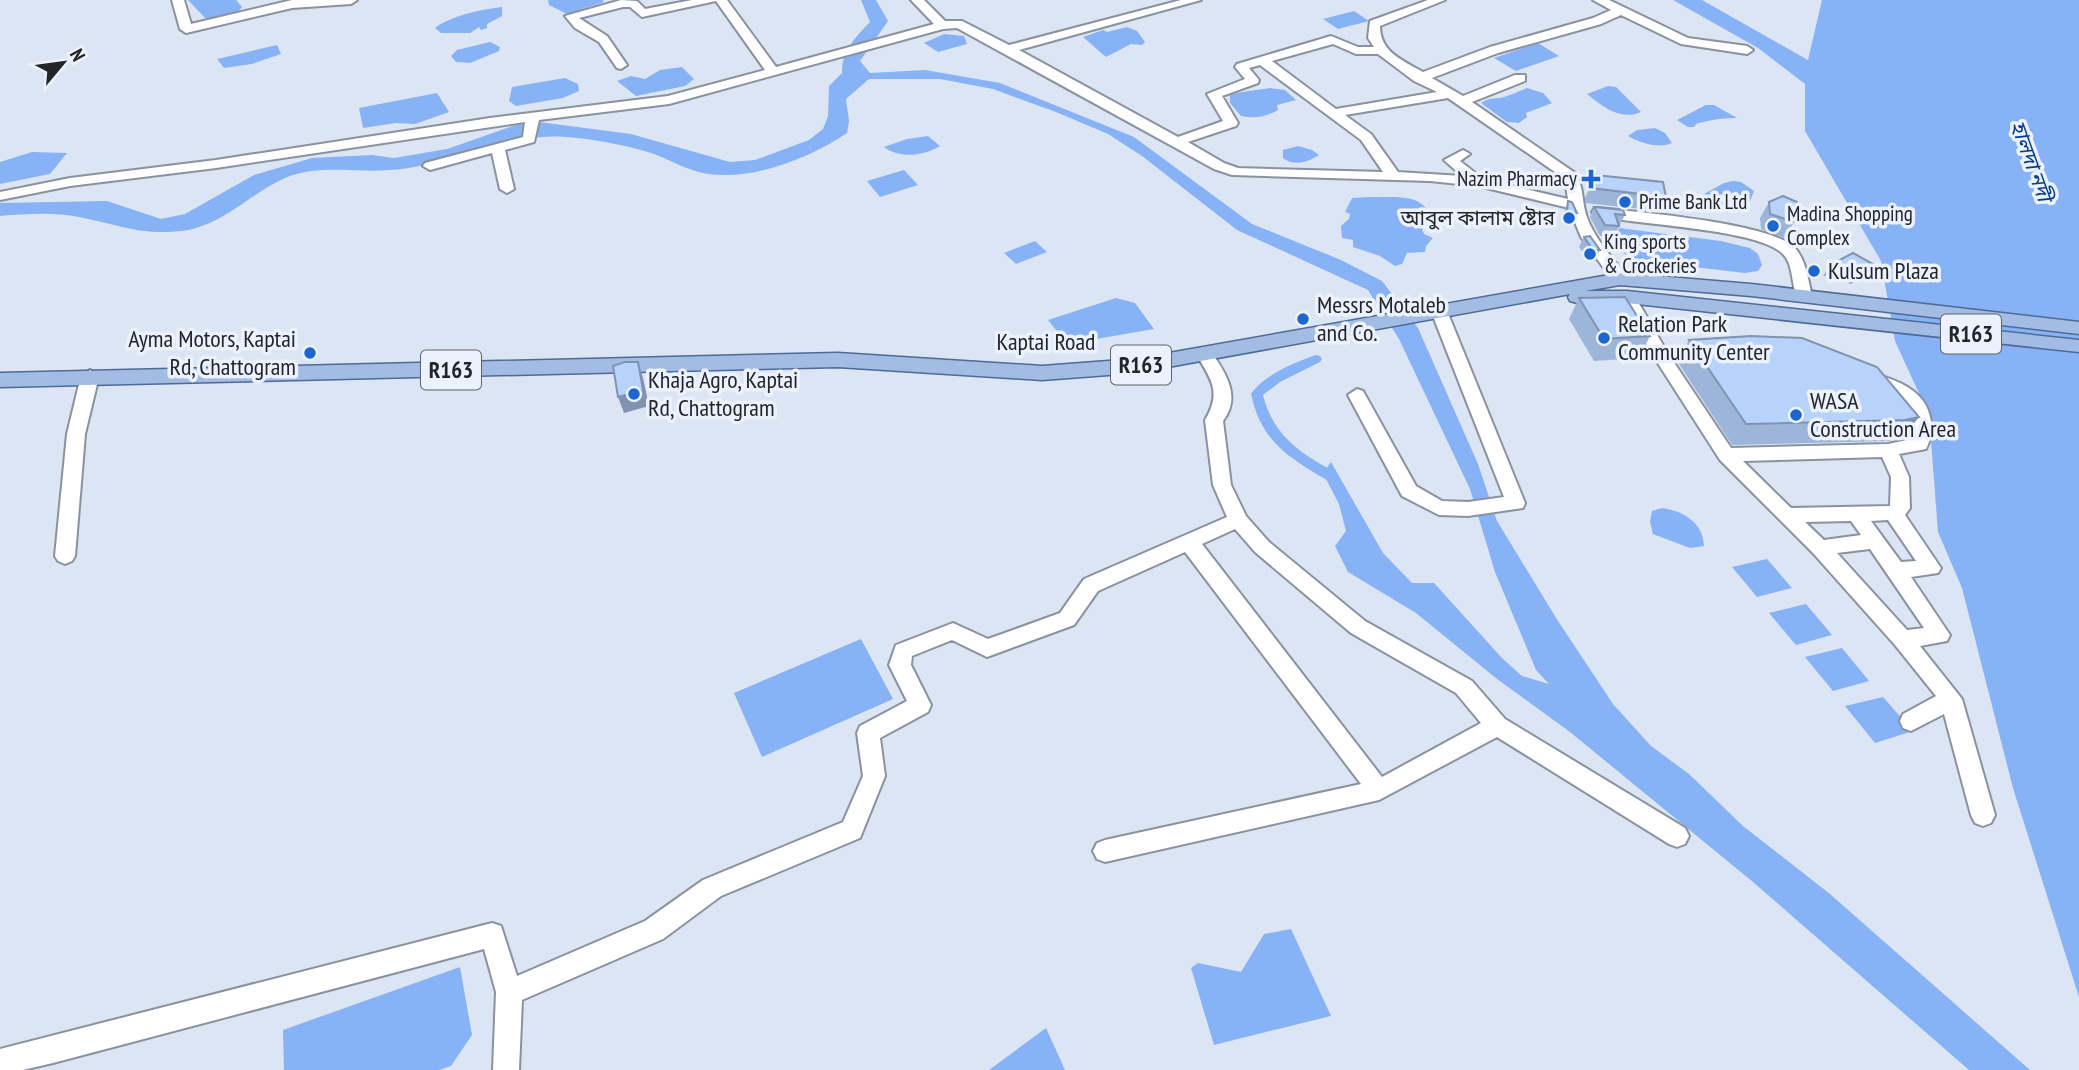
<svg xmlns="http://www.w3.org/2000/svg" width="2079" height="1070" font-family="'PT Sans Narrow','Noto Sans Bengali',sans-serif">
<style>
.water{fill:#87b2f5}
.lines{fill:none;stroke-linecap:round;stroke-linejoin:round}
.canal{fill:#87b2f5;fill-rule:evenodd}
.minor-casing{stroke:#89929e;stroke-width:4}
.major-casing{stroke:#4e6a97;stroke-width:3}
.minor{fill:#fff;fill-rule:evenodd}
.major{fill:#a3bce3;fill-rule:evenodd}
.wall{fill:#9db5d8}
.shaded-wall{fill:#8093b0}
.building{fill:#b7d2fb;stroke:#8093b0;stroke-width:2}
.poi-dot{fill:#1d65d0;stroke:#ebf2fd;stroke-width:2.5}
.labels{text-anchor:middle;stroke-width:7;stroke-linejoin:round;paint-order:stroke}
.far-water-label{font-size:21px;font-style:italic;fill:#063c88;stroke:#ebf2fd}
.far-poi-label{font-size:21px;fill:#22252a;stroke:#ebf2fd;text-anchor:start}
.shield{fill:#ebf2fd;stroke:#5e6269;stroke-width:2}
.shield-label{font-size:23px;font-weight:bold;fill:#22252a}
.poi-label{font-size:24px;fill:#22252a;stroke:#ebf2fd;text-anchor:start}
.street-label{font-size:24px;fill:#22252a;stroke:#ebf2fd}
</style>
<rect width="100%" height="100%" fill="#dce5f3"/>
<!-- water -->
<path class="water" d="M 188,0 L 236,0 L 242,7 C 235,18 218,18 206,19 Z
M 548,0 L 603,0 L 604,2 L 567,14 L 549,5 Z
M 861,0 L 876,0 L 888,21 L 860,61 L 870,73 L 925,70 L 1000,83 L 1134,137 L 1252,224 L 1341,260 L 1382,281 L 1418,328 L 1478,464 L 1497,521 L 1558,621 L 1613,704 L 1651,746 L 1689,774 L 1743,826 L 1830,894 L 2030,1070 L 1969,1070 L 1753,882 L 1570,732 L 1497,679 L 1416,613 L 1348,572 L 1335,546 L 1346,531 L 1339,504 L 1323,473 L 1331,462 L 1383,553 L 1412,583 L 1434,583 L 1502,658 L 1522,676 L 1549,684 L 1536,670 L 1495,572 L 1470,489 L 1399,339 L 1368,290 L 1237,230 L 1142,156 L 1108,134 L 1056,112 L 993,89 L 940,79 L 869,79 L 846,99 L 849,121 L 847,133 C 809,159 749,182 703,173 C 687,170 670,160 654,154 C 626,145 595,139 566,137 C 505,132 450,166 390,170 C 354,173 320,164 285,178 C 251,193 225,223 188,230 C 145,237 120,225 79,217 C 54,212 26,214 0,216 L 0,203 L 107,201 L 161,219 L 185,214 L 254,175 L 312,158 L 372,155 L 394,158 L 447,149 L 516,125 L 539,122 L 631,134 L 730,162 L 755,160 L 809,140 L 823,129 L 828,116 L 829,86 L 842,73 C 842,50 855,38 870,22 Z
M 1673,0 L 1702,0 L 1808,60 L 1822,0 L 2079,0 L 2079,997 L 2013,788 L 1962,588 L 1938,532 L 1929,415 L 1895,341 L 1881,261 L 1805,131 L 1805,84 L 1758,48 Z
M 502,7 L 502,16 L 487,24 L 487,28 L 481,30 L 479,27 L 470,33 L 441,33 L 435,28 C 450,16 483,9 502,7 Z
M 1354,11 L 1369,21 L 1338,29 L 1323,19 Z
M 1127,27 L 1137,31 L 1145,42 L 1142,45 L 1131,44 L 1106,57 L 1083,37 L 1103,30 L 1107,32 Z
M 944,34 L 964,36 L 967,44 L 938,52 L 924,43 Z
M 490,42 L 500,47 L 499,51 L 470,63 L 456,62 L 451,56 L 457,50 Z
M 1538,43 L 1559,56 L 1516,71 L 1494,58 Z
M 277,45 L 281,54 L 252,64 L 224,68 L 217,59 Z
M 682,67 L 694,79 L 685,86 L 636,96 L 617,81 L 631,76 L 645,79 L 660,70 Z
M 565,78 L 578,84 L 579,91 L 563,98 L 516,106 L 509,101 L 512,87 Z
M 1608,86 L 1616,87 L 1641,112 C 1621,121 1603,107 1587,94 Z
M 1270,88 L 1285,90 L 1296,100 L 1277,105 L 1278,110 C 1266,117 1255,119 1241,116 L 1230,103 L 1230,94 Z
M 1527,88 L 1543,93 L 1552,103 L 1526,113 L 1527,117 L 1519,123 L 1507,122 L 1481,103 C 1488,98 1491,99 1499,98 C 1504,98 1522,90 1527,88 Z
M 437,93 L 449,112 L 415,124 L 396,123 L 363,128 L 359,108 Z
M 1706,105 L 1714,105 L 1737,118 C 1722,118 1709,120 1696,124 L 1694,127 L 1688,127 L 1677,120 Z
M 1655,128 L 1665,133 L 1672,143 C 1659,149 1640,143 1628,136 L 1637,130 Z
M 928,136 L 940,146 C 923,156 900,159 884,147 L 907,139 Z
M 1298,146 L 1312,150 L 1319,155 C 1308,162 1294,167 1283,158 L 1283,150 Z
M 32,152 L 67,153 L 50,174 L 0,184 L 0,162 Z
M 904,170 L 918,185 L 880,197 L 867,181 Z
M 1733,181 L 1741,182 L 1754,191 L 1750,201 L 1727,213 L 1703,202 L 1704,194 L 1724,183 Z
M 1370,197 C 1388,198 1417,193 1427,210 C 1429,213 1430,216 1432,219 L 1422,230 L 1424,234 L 1433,238 L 1426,246 L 1425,252 L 1407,253 L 1402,264 L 1395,266 L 1380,256 L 1353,247 L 1353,240 L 1342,238 L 1341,226 L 1349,219 L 1350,214 L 1345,212 L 1352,198 Z
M 1619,228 L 1721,241 L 1750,248 L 1758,254 L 1762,265 L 1758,271 L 1745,273 L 1634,260 C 1620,252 1614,245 1619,228 Z
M 1035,241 L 1047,252 L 1016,264 L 1004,253 Z
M 1116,298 L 1135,303 L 1154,329 L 1073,343 L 1063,339 L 1048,320 Z
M 1662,508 C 1683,511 1703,522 1704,546 L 1690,548 L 1653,534 L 1650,522 L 1652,511 Z
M 1767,559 L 1792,588 L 1757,597 L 1732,567 Z
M 1806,604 L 1832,635 L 1796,645 L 1769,613 Z
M 861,639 L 893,699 L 762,757 L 734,693 Z
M 1842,648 L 1869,681 L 1833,691 L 1805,657 Z
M 1883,697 L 1913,731 L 1875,743 L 1845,706 Z
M 1291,929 L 1331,1016 L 1214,1045 L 1191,968 L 1198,963 L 1241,972 L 1264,934 Z
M 460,967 L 472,1035 L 451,1066 L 439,1070 L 284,1070 L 283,1030 Z
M 1046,1028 L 1065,1070 L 989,1070 Z"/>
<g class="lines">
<!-- canal -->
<path class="canal" d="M 1316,355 L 1320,356 L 1322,359 L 1320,362 L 1280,382 L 1263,395 C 1271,427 1289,445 1317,462 C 1328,468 1336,472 1342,483 L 1335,488 L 1330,487 L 1327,480 C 1288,457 1261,441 1251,394 C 1264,375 1295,362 1316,355 Z"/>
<!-- minor casing -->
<g class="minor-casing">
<path id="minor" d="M 172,0 L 184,0 L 191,24 L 292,0 L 357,0 L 351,4 L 292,8 L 186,33 L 180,29 Z
M 621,0 L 637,1 L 645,9 L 692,0 L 727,0 L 776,67 L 934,24 L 911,0 L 924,0 L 945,21 L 962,21 L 1009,45 L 1181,0 L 1201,0 L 1019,50 L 1178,137 L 1223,121 L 1207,94 L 1245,79 L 1235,67 L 1237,64 L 1331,36 L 1358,47 L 1374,47 L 1368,38 L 1370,21 L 1428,0 L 1445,0 L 1380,26 C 1380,52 1402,60 1423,72 L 1490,47 L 1593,18 L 1611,10 L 1593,0 L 1609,0 L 1688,38 L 1747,46 L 1753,50 L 1747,54 L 1681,44 L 1621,15 L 1601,24 L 1498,53 L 1432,78 L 1463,96 L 1515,75 L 1525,75 L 1525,81 L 1472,102 L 1575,173 C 1585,188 1581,204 1588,220 C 1597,242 1614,259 1628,279 L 1620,284 L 1614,282 L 1581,237 L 1569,208 L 1478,186 L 1430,181 L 1232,175 L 1214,169 L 957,28 L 943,29 L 669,104 L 539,120 L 534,142 L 505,150 L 514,189 L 507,193 L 500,189 L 492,153 L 430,170 L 423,166 L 425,163 L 523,137 L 525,122 L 216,168 L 70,186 L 0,200 L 0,192 L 70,178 L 216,160 L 490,118 L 668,96 L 765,70 L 716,1 L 642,17 L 630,7 L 623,7 L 579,18 L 607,36 L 627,65 L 621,69 L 617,68 L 599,42 L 575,28 L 565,16 ZM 1333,44 L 1356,54 L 1378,54 L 1414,81 L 1437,92 L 1336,109 L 1272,61 ZM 1260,65 L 1361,140 L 1383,172 L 1238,168 L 1224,163 L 1188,142 L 1236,126 L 1238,123 L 1222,96 L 1258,83 L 1259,80 L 1249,68 ZM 1448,98 L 1565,179 L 1568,199 L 1483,179 L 1460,161 L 1470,154 L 1463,150 L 1444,160 L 1462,176 L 1398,172 L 1371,134 L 1345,115 Z
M 1599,208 C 1640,212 1765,223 1793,246 C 1806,258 1808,280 1812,296 L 1810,300 L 1798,300 C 1791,286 1794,265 1783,254 C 1758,228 1633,225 1594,215 L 1592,212 L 1594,209 Z
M 1627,292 L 1633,293 L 1667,352 L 1731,448 L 1888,444 L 1912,439 C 1918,398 1892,390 1859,381 L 1856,377 L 1865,371 C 1893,379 1927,388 1931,422 C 1931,431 1931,440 1926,449 L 1899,454 L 1909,477 L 1910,508 L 1905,515 L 1941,568 L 1938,573 L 1911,577 L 1950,635 L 1947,641 L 1920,646 L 1962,699 L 1995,815 L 1991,823 L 1983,826 L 1975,823 L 1971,815 L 1944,714 L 1911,731 L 1903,728 L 1900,721 L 1903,714 L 1936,696 L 1895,645 L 1813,553 L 1720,460 L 1652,354 L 1619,297 ZM 1882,457 L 1891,477 L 1890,506 L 1791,508 L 1743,461 ZM 1888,520 L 1916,561 L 1901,562 L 1871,521 ZM 1851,521 L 1861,535 L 1824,540 L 1805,522 ZM 1870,549 L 1924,628 L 1907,630 L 1837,553 Z
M 1439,306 L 1447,311 L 1525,503 L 1523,508 L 1468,516 L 1439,515 L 1402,496 L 1348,395 L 1357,389 L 1363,391 L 1416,486 L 1442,501 L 1468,502 L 1504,497 L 1431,311 Z
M 1204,348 L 1210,350 C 1225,372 1242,396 1223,421 L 1231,485 L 1246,516 L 1269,542 L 1365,621 L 1472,681 L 1505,719 L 1685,828 L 1689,836 L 1685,844 L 1677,847 L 1669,844 L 1497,737 L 1379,800 L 1105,862 L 1097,859 L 1093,851 L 1097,843 L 1105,840 L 1361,784 L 1185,552 L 1098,591 L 1074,625 L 987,657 L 952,640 L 912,656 L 911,665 L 931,705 L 928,712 L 880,738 L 885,776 L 860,838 L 721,896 L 663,939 L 522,1000 L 519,1070 L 493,1070 L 496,992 L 484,949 L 53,1063 L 23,1070 L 0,1070 L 0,1049 L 492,923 L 501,926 L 517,976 L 645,921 L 703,880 L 843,822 L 863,776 L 857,733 L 860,726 L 907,701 L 889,665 L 896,645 L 953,623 L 988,639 L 1060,613 L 1084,579 L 1227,517 L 1213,485 L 1205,420 C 1222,392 1211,379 1196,354 ZM 1235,529 L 1255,552 L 1351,633 L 1456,693 L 1481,723 L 1382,777 L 1202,544 Z
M 90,370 L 99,376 L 85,434 L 75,556 L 72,561 L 65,564 L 58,561 L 55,556 L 67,434 L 81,376 Z"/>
</g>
<!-- major casing -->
<g class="major-casing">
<path id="major" d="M 1620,273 L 1751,284 L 2079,322 L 2079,334 L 1751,296 L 1620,285 L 1585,291 L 1627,291 L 2079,340 L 2079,352 L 1627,303 L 1577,303 L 1570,301 L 1568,297 L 1570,294 L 1135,373 L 1042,380 L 838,367 L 0,387 L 0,373 L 838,353 L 1042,366 L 1135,359 Z"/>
</g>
<!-- minor -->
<use href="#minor" class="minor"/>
<!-- major -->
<use href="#major" class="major"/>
</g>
<!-- wall -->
<path class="wall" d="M 1595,175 L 1666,197 L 1660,211 L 1585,203 L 1585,198 Z
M 1568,201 L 1577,213 L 1573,223 L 1562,222 L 1564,212 Z
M 1769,202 L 1792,215 L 1794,222 L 1784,238 L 1761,229 L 1760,218 Z
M 1594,207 L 1625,215 L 1614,236 L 1600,236 L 1590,217 Z
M 1584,237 L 1600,250 L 1595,261 L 1589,261 L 1579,247 Z
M 1853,253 L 1866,275 L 1850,284 L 1838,278 L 1823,276 L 1830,265 Z
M 1579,298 L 1650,336 L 1639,358 L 1594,361 L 1569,319 Z
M 1689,340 L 1919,417 L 1902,438 L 1888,441 L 1732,445 L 1677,361 Z"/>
<!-- shaded-wall -->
<path class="shaded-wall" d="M 1873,264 L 1866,275 L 1850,284 L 1857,274 Z
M 638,362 L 643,378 L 649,406 L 624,413 L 618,397 Z
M 1919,417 L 1902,438 L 1888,441 L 1905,420 Z"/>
<!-- building -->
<path class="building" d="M 1595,175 L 1663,182 L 1666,197 L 1591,188 L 1591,183 Z
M 1783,196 L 1797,202 L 1792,215 L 1794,222 L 1770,214 L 1769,202 Z
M 1568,201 L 1572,202 L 1577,213 L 1567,211 Z
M 1594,207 L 1623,210 L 1625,215 L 1615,214 L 1619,226 L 1605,225 Z
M 1590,236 L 1600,250 L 1593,250 L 1584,237 Z
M 1853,253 L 1873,264 L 1857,274 L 1845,267 L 1830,265 Z
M 1625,297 L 1650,336 L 1604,339 L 1579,298 Z
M 1751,336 L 1802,338 L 1877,367 L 1919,417 L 1905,420 L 1746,424 L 1689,340 Z
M 625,362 L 638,362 L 643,390 L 618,397 L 613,366 Z"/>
<!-- markers -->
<g class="poi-dot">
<path d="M1587.5 168.5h7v7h7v7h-7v7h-7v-7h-7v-7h7z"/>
<circle cx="1625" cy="202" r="7"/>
<circle cx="1569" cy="218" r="7"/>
<circle cx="1773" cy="226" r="7"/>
<circle cx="1590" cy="254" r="7"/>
<circle cx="1814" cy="271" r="7"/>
<circle cx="1303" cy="319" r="7"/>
<circle cx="1604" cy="338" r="7"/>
<circle cx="310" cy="353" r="7"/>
<circle cx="634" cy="394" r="7"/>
<circle cx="1796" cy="415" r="7"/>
</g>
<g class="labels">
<!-- far-water labels -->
<g class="far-water-label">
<text transform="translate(2031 161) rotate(70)" y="7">হালদা নদী</text>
</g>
<!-- far-poi labels -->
<g class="far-poi-label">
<text x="1577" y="186" text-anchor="end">Nazim Pharmacy</text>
<text x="1639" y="209">Prime Bank Ltd</text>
<text x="1787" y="221">Madina Shopping<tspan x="1787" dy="24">Complex</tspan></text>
<text x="1555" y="225" text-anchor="end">আবুল কালাম ষ্টোর</text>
<text x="1604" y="249">King sports<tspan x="1604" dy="24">&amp; Crockeries</tspan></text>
</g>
<!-- shield labels -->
<g class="shield">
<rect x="1941" y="314.5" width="60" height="39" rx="5"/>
<rect x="1111" y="345.5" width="60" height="39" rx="5"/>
<rect x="421" y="350.5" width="60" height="39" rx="5"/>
</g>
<g class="shield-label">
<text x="1971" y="342">R163</text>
<text x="1141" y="373">R163</text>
<text x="451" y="378">R163</text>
</g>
<!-- poi labels -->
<g class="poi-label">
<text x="1828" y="279">Kulsum Plaza</text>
<text x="1317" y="313">Messrs Motaleb<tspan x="1317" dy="28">and Co.</tspan></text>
<text x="1618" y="332">Relation Park<tspan x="1618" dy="28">Community Center</tspan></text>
<text x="296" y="347" text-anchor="end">Ayma Motors, Kaptai<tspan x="296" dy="28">Rd, Chattogram</tspan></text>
<text x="648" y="388">Khaja Agro, Kaptai<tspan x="648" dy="28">Rd, Chattogram</tspan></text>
<text x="1810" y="409">WASA<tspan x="1810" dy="28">Construction Area</tspan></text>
</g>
<!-- street labels -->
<g class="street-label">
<text x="1046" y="350">Kaptai Road</text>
</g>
</g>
<!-- north arrow -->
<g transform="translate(63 63) rotate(61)" stroke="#ebf2fd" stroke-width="5" paint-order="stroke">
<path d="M0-5L12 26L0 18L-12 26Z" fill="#22252a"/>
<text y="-10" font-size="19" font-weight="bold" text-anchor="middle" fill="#22252a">N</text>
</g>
</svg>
